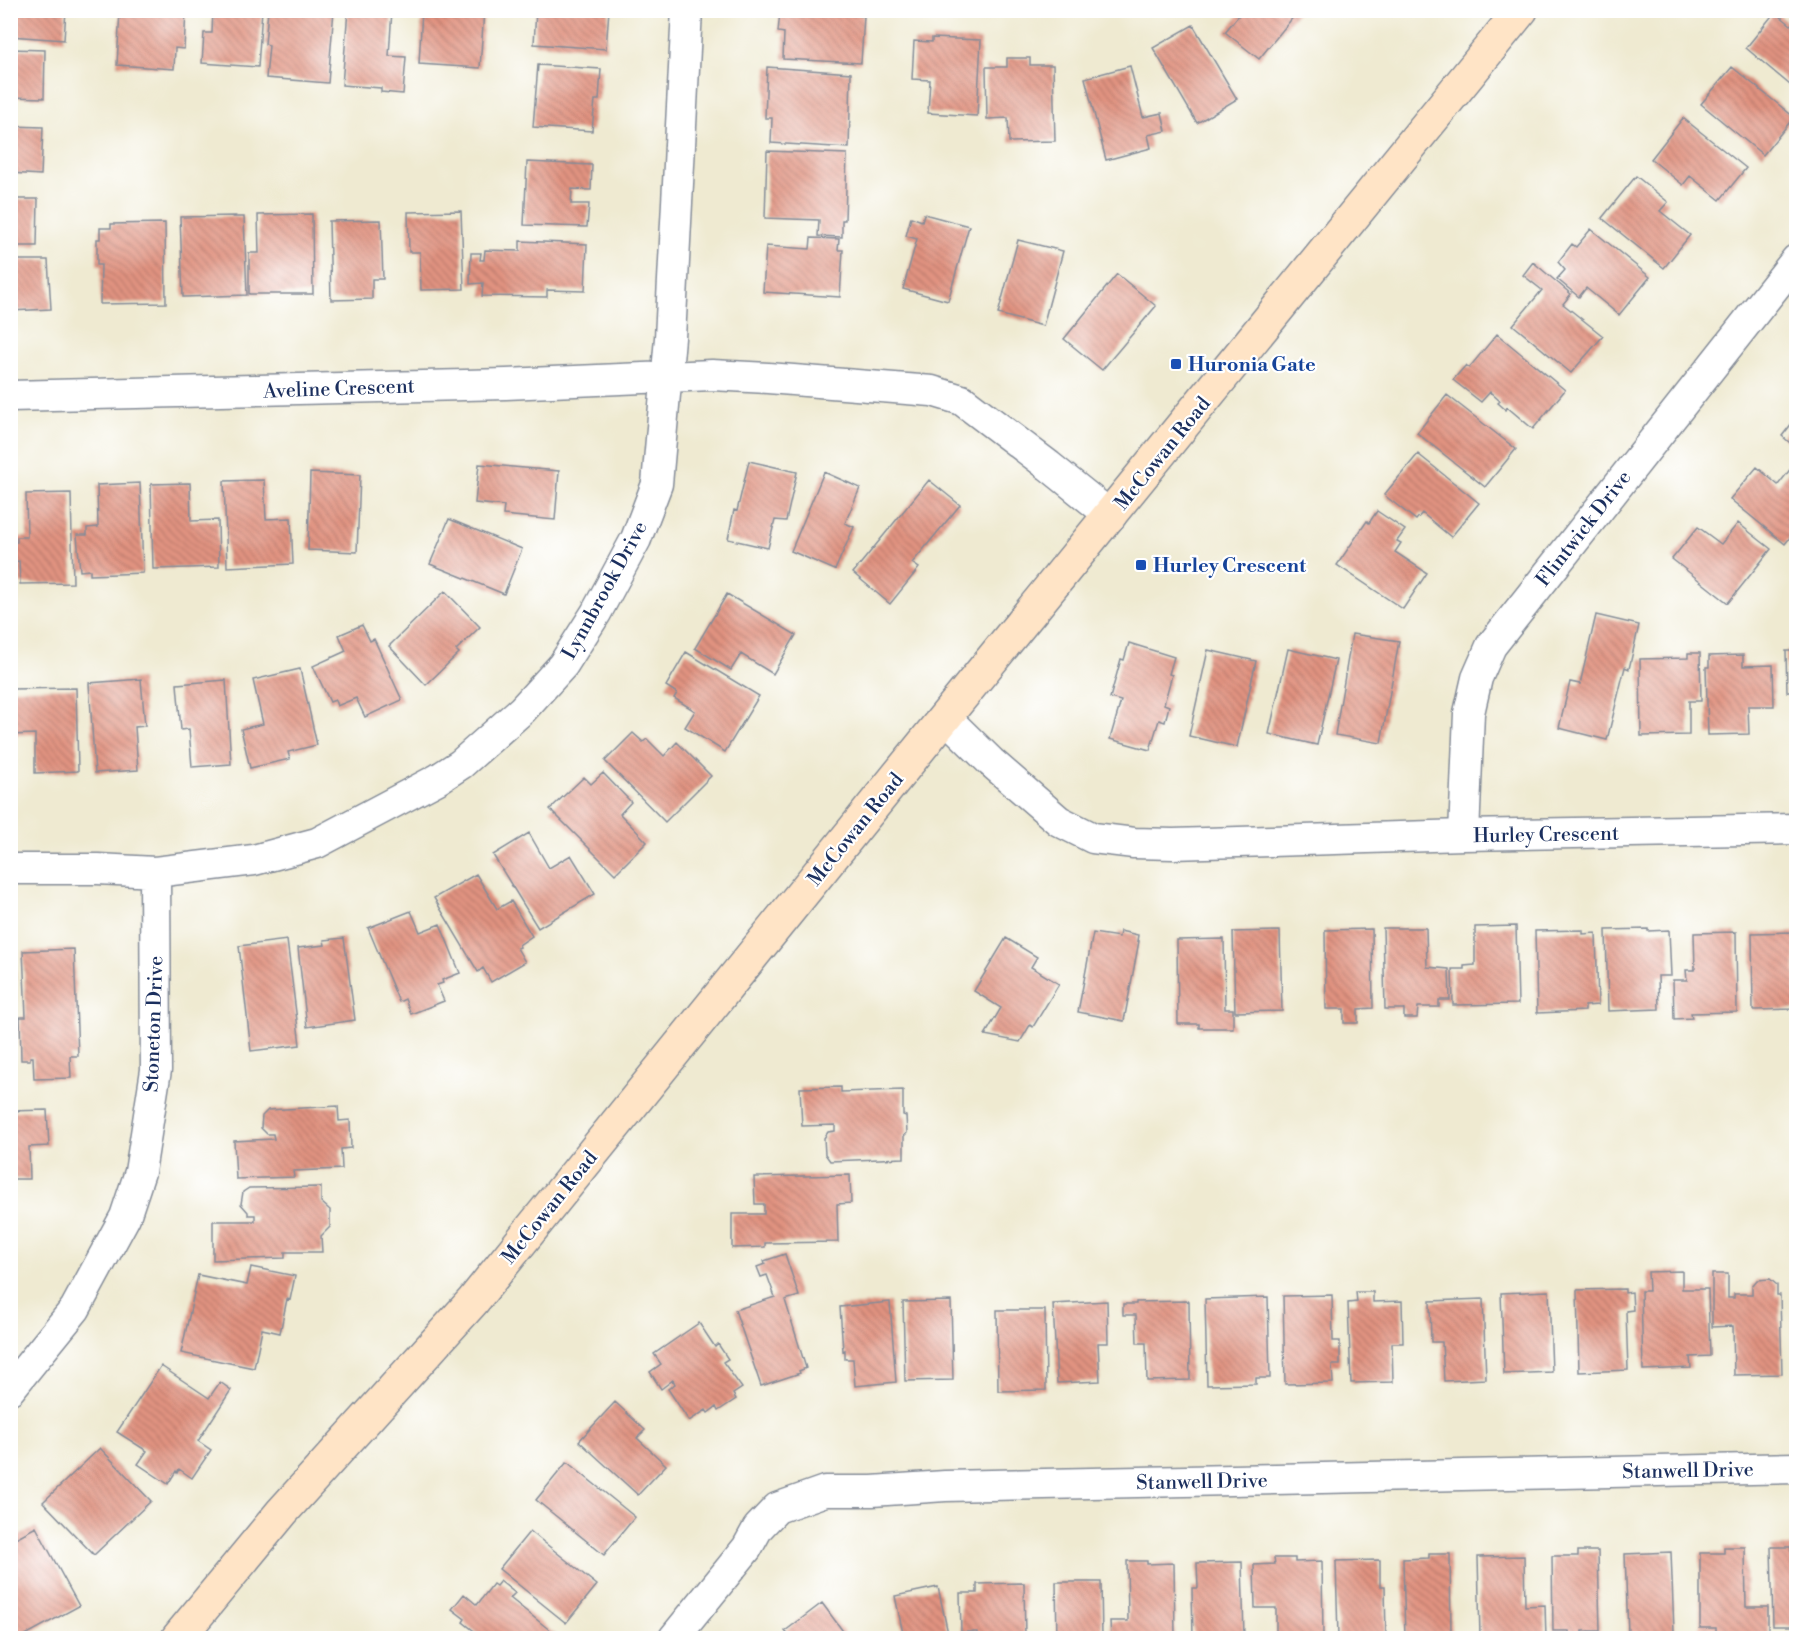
<svg xmlns="http://www.w3.org/2000/svg" width="1807" height="1649" font-family="'Libre Bodoni',serif">
<style>
.building{fill:url(#building-back-hatch)}
.lines{fill:none;stroke-linecap:round;stroke-linejoin:round}
.street-casing{stroke:#858c98;stroke-width:33}
.secondary-casing{stroke:#858c98;stroke-width:36}
.street{stroke:#fff;stroke-width:30}
.secondary{stroke:#ffe4c6;stroke-width:33}
.transit-dot{fill:#1a4fb4;stroke:#fff;stroke-width:2}
.labels{text-anchor:middle;stroke-width:4.5;stroke-linejoin:round;paint-order:stroke}
.transit-label{font-size:20px;font-weight:bold;fill:#164399;stroke:#fff;text-anchor:start}
.street-label{font-size:20px;fill:#1b2f5e;stroke:#fff}
</style>
<defs>
<pattern id="building-back-hatch" width="6" height="6" patternUnits="userSpaceOnUse" patternTransform="scale(1.5)"><rect width="6" height="6" fill="#e19380"/><path d="M-1 5l2 2M0 0l6 6M5-1l2 2" fill="none" stroke="#b6786c"/></pattern>
</defs>
<rect width="100%" height="100%" fill="#fff"/>
<filter id="ink" filterUnits="userSpaceOnUse"><feTurbulence type="fractalNoise" baseFrequency=".0167" numOctaves="2"/><feDisplacementMap in="SourceGraphic" scale="12" xChannelSelector="R" yChannelSelector="G"/><feConvolveMatrix kernelMatrix="1 2 1 2 8 2 1 2 1" color-interpolation-filters="sRGB"/></filter>
<filter id="wash" filterUnits="userSpaceOnUse"><feTurbulence type="fractalNoise" baseFrequency=".008" numOctaves="4" result="noise"/><feDisplacementMap in="SourceGraphic" scale="24" xChannelSelector="R" yChannelSelector="G"/><feGaussianBlur stdDeviation="1.35" result="paint"/><feColorMatrix in="noise" values="0 0 0 0 0 0 0 0 0 0 0 0 0 0 0 0 0 1.4 0 .05"/><feComposite in="paint" operator="in"/></filter>
<g filter="url(#wash)">
<rect width="100%" height="100%" fill="#efead1"/>
<g id="blocks">
<!-- building -->
<path class="building" d="M 10,10 L 66,10 L 64,40 L 10,36 Z
M 120,10 L 186,10 L 184,49 L 175,48 L 174,69 L 117,65 Z
M 213,10 L 262,10 L 258,67 L 202,63 L 204,33 L 212,33 Z
M 268,10 L 334,10 L 328,83 L 266,78 L 269,45 L 265,44 Z
M 348,10 L 392,10 L 389,56 L 406,57 L 403,94 L 381,92 L 381,88 L 342,85 Z
M 422,10 L 484,10 L 480,68 L 419,64 Z
M 536,10 L 609,10 L 606,49 L 534,44 Z
M 818,10 L 862,10 L 861,16 L 864,16 L 861,63 L 783,59 L 784,33 L 778,32 L 780,12 L 818,14 Z
M 1243,10 L 1299,10 L 1259,59 L 1225,32 Z
M 1775,12 L 1796,29 L 1796,90 L 1746,48 Z
M 1193,25 L 1237,99 L 1197,123 L 1153,48 Z
M 932,38 L 981,40 L 977,116 L 928,113 L 930,80 L 912,79 L 914,41 L 932,42 Z
M 10,49 L 45,50 L 44,98 L 10,97 Z
M 1007,58 L 1030,58 L 1030,65 L 1053,65 L 1055,141 L 1009,142 L 1008,118 L 987,119 L 986,67 L 1007,67 Z
M 538,65 L 601,69 L 599,100 L 595,100 L 592,131 L 533,127 Z
M 1130,66 L 1143,117 L 1162,113 L 1166,131 L 1148,135 L 1151,148 L 1106,160 L 1085,78 Z
M 767,67 L 851,73 L 849,148 L 771,143 L 772,118 L 765,118 Z
M 1732,67 L 1794,117 L 1763,155 L 1701,104 Z
M 1683,118 L 1746,168 L 1720,200 L 1690,176 L 1683,185 L 1651,159 Z
M 10,126 L 43,127 L 41,175 L 10,173 Z
M 767,151 L 847,154 L 845,220 L 842,220 L 842,237 L 818,236 L 819,220 L 765,218 Z
M 527,162 L 592,165 L 591,190 L 572,189 L 571,204 L 589,204 L 587,227 L 524,225 Z
M 1636,176 L 1668,202 L 1660,211 L 1690,235 L 1664,268 L 1602,218 Z
M 10,199 L 38,199 L 37,246 L 10,246 Z
M 461,211 L 464,289 L 421,290 L 420,252 L 409,252 L 408,212 Z
M 312,214 L 313,294 L 249,294 L 249,253 L 259,253 L 258,215 Z
M 924,214 L 969,226 L 948,301 L 903,289 L 917,239 L 906,236 L 911,217 L 922,221 Z
M 235,216 L 234,217 L 244,217 L 247,295 L 183,297 L 180,217 Z
M 381,220 L 383,279 L 372,279 L 372,299 L 331,300 L 329,221 Z
M 165,223 L 166,303 L 100,304 L 101,265 L 97,265 L 97,239 L 100,239 L 100,228 L 111,228 L 111,224 Z
M 1591,229 L 1650,277 L 1619,315 L 1586,288 L 1579,297 L 1557,279 L 1565,270 L 1558,262 L 1572,244 L 1576,247 Z
M 811,238 L 839,239 L 838,250 L 843,250 L 840,297 L 763,292 L 766,246 L 810,249 Z
M 1018,240 L 1063,251 L 1043,326 L 998,314 Z
M 520,241 L 587,244 L 585,291 L 547,290 L 547,297 L 482,296 L 483,283 L 470,284 L 471,253 L 481,253 L 480,260 L 484,260 L 485,250 L 520,251 Z
M 10,260 L 48,260 L 51,309 L 10,311 Z
M 1533,262 L 1571,294 L 1563,304 L 1603,336 L 1571,373 L 1513,325 L 1542,290 L 1523,275 Z
M 1117,274 L 1156,306 L 1102,370 L 1064,339 Z
M 1497,334 L 1565,390 L 1533,429 L 1507,407 L 1506,410 L 1498,403 L 1500,401 L 1490,392 L 1481,402 L 1453,380 L 1466,365 L 1469,368 Z
M 1447,395 L 1516,449 L 1485,487 L 1417,433 Z
M 1796,418 L 1796,448 L 1782,436 Z
M 1418,454 L 1479,503 L 1451,537 L 1422,513 L 1416,520 L 1384,495 Z
M 749,461 L 797,472 L 786,521 L 775,520 L 768,548 L 728,539 L 734,510 L 737,511 Z
M 1796,462 L 1796,530 L 1785,544 L 1730,499 L 1757,467 L 1778,485 Z
M 479,464 L 559,471 L 555,520 L 503,515 L 504,506 L 475,503 Z
M 824,472 L 860,488 L 845,523 L 854,527 L 835,570 L 791,551 Z
M 310,473 L 360,475 L 357,552 L 308,550 Z
M 264,480 L 266,519 L 291,518 L 293,564 L 227,567 L 224,481 Z
M 929,480 L 960,505 L 912,563 L 919,568 L 890,604 L 853,573 Z
M 140,483 L 143,573 L 90,575 L 90,570 L 80,571 L 77,535 L 87,535 L 87,528 L 98,527 L 97,485 Z
M 190,483 L 191,521 L 218,520 L 219,567 L 153,569 L 151,484 Z
M 71,493 L 73,583 L 20,584 L 19,561 L 10,562 L 10,542 L 17,542 L 17,537 L 27,537 L 26,494 Z
M 1377,511 L 1405,530 L 1397,541 L 1401,543 L 1395,552 L 1427,573 L 1403,609 L 1337,565 L 1367,521 L 1369,523 Z
M 449,519 L 522,549 L 504,594 L 430,564 Z
M 1738,523 L 1771,549 L 1728,603 L 1672,559 L 1698,527 L 1721,544 Z
M 445,591 L 480,627 L 456,650 L 459,653 L 426,685 L 389,646 Z
M 727,594 L 796,635 L 773,674 L 741,654 L 731,670 L 695,648 Z
M 1596,615 L 1639,625 L 1629,669 L 1625,667 L 1607,740 L 1559,728 L 1570,682 L 1580,684 Z
M 362,625 L 370,641 L 374,639 L 402,700 L 365,717 L 356,698 L 337,706 L 335,700 L 330,702 L 313,666 L 346,651 L 339,635 Z
M 1352,634 L 1399,641 L 1381,743 L 1335,735 Z
M 1129,643 L 1174,657 L 1169,674 L 1172,675 L 1164,704 L 1169,706 L 1165,722 L 1159,720 L 1150,750 L 1110,739 L 1121,701 L 1110,698 L 1121,659 L 1124,660 Z
M 1288,649 L 1336,660 L 1317,745 L 1269,734 Z
M 1208,650 L 1256,661 L 1237,747 L 1189,736 Z
M 1786,651 L 1796,651 L 1796,692 L 1787,692 Z
M 686,652 L 759,696 L 725,752 L 685,727 L 695,711 L 674,698 L 677,693 L 666,686 Z
M 1688,653 L 1700,653 L 1701,701 L 1689,701 L 1689,735 L 1641,736 L 1640,659 L 1688,658 Z
M 1743,655 L 1743,666 L 1773,665 L 1774,706 L 1748,706 L 1749,734 L 1708,735 L 1706,667 L 1709,667 L 1709,656 Z
M 300,669 L 317,745 L 288,752 L 290,759 L 250,768 L 241,729 L 263,724 L 253,680 Z
M 141,679 L 145,726 L 135,727 L 138,770 L 95,773 L 89,683 Z
M 226,680 L 231,764 L 192,767 L 189,729 L 181,730 L 177,684 Z
M 76,688 L 78,771 L 35,773 L 35,734 L 10,735 L 10,689 Z
M 633,733 L 643,742 L 647,739 L 664,756 L 677,742 L 711,776 L 665,822 L 605,761 Z
M 603,773 L 631,802 L 620,814 L 647,842 L 615,874 L 550,809 L 584,777 L 591,784 Z
M 529,833 L 549,868 L 571,855 L 595,894 L 538,928 L 493,855 Z
M 476,874 L 497,909 L 511,901 L 532,936 L 519,945 L 520,947 L 517,948 L 525,962 L 491,982 L 483,968 L 478,972 L 434,898 Z
M 411,911 L 420,932 L 440,924 L 460,973 L 442,980 L 443,983 L 437,985 L 444,1001 L 411,1014 L 405,999 L 399,1002 L 368,928 Z
M 1516,926 L 1518,1004 L 1453,1005 L 1452,969 L 1464,969 L 1464,966 L 1475,965 L 1475,927 Z
M 1383,928 L 1426,928 L 1427,967 L 1449,969 L 1450,1000 L 1439,1000 L 1439,1007 L 1418,1007 L 1417,1018 L 1404,1018 L 1404,1009 L 1385,1009 Z
M 1372,929 L 1373,1008 L 1358,1009 L 1358,1023 L 1344,1023 L 1344,1009 L 1326,1009 L 1325,930 Z
M 1648,929 L 1648,931 L 1669,930 L 1671,976 L 1658,976 L 1659,1009 L 1608,1011 L 1606,930 Z
M 1583,930 L 1583,934 L 1596,933 L 1598,1005 L 1585,1006 L 1585,1011 L 1537,1013 L 1535,931 Z
M 1120,931 L 1138,935 L 1137,941 L 1139,941 L 1124,1021 L 1078,1012 L 1093,933 L 1119,937 Z
M 1280,931 L 1282,1011 L 1235,1012 L 1233,932 Z
M 1736,932 L 1737,1012 L 1691,1013 L 1692,1018 L 1674,1019 L 1673,980 L 1687,980 L 1686,970 L 1695,970 L 1694,933 Z
M 1795,932 L 1796,1009 L 1753,1010 L 1752,933 Z
M 344,938 L 355,1020 L 307,1027 L 298,948 L 325,945 L 324,940 Z
M 1006,938 L 1037,957 L 1031,967 L 1059,984 L 1033,1027 L 1030,1025 L 1020,1042 L 985,1035 L 1001,1008 L 974,991 Z
M 1224,939 L 1225,1009 L 1233,1009 L 1233,1028 L 1199,1028 L 1199,1024 L 1178,1024 L 1177,940 Z
M 287,940 L 300,1045 L 251,1051 L 239,946 Z
M 74,949 L 78,1056 L 70,1056 L 71,1078 L 34,1079 L 33,1057 L 30,1057 L 30,1060 L 21,1060 L 20,1017 L 26,1017 L 23,951 Z
M 10,962 L 15,962 L 16,1002 L 10,1002 Z
M 841,1087 L 841,1092 L 903,1090 L 903,1115 L 906,1116 L 907,1133 L 904,1136 L 904,1158 L 830,1161 L 825,1154 L 824,1138 L 828,1132 L 835,1131 L 835,1125 L 802,1126 L 800,1088 Z
M 338,1106 L 339,1121 L 350,1120 L 351,1148 L 341,1149 L 342,1169 L 293,1171 L 294,1177 L 236,1179 L 234,1141 L 274,1139 L 273,1134 L 267,1134 L 261,1128 L 262,1116 L 268,1110 Z
M 47,1110 L 49,1146 L 29,1147 L 30,1179 L 10,1179 L 10,1111 Z
M 850,1175 L 851,1203 L 837,1204 L 838,1242 L 765,1243 L 765,1247 L 732,1248 L 732,1214 L 764,1214 L 764,1204 L 755,1204 L 754,1177 Z
M 321,1187 L 321,1202 L 330,1210 L 330,1227 L 321,1236 L 322,1252 L 285,1252 L 285,1258 L 213,1260 L 213,1221 L 255,1221 L 255,1215 L 248,1215 L 248,1212 L 241,1204 L 243,1192 L 249,1188 Z
M 785,1254 L 799,1296 L 785,1300 L 806,1368 L 799,1371 L 800,1373 L 761,1386 L 735,1310 L 775,1297 L 767,1275 L 761,1277 L 757,1267 L 765,1264 L 764,1261 Z
M 251,1267 L 295,1276 L 290,1300 L 287,1299 L 280,1333 L 262,1329 L 254,1368 L 181,1353 L 198,1275 L 247,1285 Z
M 1682,1271 L 1682,1289 L 1708,1289 L 1710,1356 L 1690,1357 L 1691,1368 L 1643,1370 L 1641,1291 L 1649,1291 L 1648,1272 Z
M 1712,1274 L 1728,1274 L 1728,1298 L 1734,1298 L 1734,1294 L 1752,1294 L 1752,1286 L 1757,1280 L 1770,1279 L 1777,1285 L 1777,1295 L 1780,1295 L 1782,1374 L 1734,1375 L 1733,1326 L 1712,1327 Z
M 1793,1282 L 1796,1282 L 1796,1362 L 1794,1362 Z
M 1625,1289 L 1625,1293 L 1632,1292 L 1633,1310 L 1626,1311 L 1628,1370 L 1579,1372 L 1577,1290 Z
M 1549,1291 L 1552,1372 L 1504,1374 L 1501,1293 Z
M 1356,1292 L 1373,1292 L 1373,1302 L 1402,1301 L 1403,1343 L 1392,1343 L 1393,1382 L 1351,1383 L 1348,1303 L 1357,1302 Z
M 1332,1295 L 1333,1341 L 1340,1341 L 1340,1365 L 1332,1365 L 1333,1383 L 1285,1384 L 1283,1296 Z
M 1268,1297 L 1270,1378 L 1256,1378 L 1256,1384 L 1207,1385 L 1205,1299 Z
M 1483,1299 L 1486,1379 L 1444,1381 L 1442,1342 L 1431,1342 L 1430,1301 Z
M 951,1301 L 953,1380 L 905,1381 L 903,1302 Z
M 1107,1301 L 1108,1343 L 1098,1343 L 1100,1381 L 1057,1383 L 1053,1304 Z
M 1189,1301 L 1190,1380 L 1147,1381 L 1146,1343 L 1137,1343 L 1136,1315 L 1123,1315 L 1123,1304 L 1136,1304 L 1136,1302 Z
M 890,1302 L 896,1382 L 855,1386 L 853,1359 L 845,1359 L 845,1350 L 843,1351 L 840,1307 Z
M 997,1310 L 1045,1310 L 1046,1390 L 998,1391 Z
M 699,1323 L 715,1347 L 718,1344 L 728,1359 L 723,1362 L 742,1388 L 733,1394 L 736,1399 L 718,1411 L 716,1407 L 708,1413 L 706,1410 L 689,1421 L 668,1389 L 675,1384 L 673,1380 L 661,1389 L 650,1372 L 661,1364 L 654,1354 Z
M 161,1366 L 209,1398 L 220,1382 L 231,1390 L 198,1441 L 211,1450 L 192,1478 L 179,1469 L 177,1473 L 176,1471 L 168,1484 L 138,1464 L 147,1451 L 117,1432 Z
M 615,1402 L 645,1430 L 637,1438 L 666,1465 L 638,1495 L 579,1441 Z
M 100,1448 L 151,1501 L 94,1555 L 43,1502 Z
M 567,1462 L 635,1517 L 604,1555 L 536,1500 Z
M 36,1527 L 79,1606 L 20,1638 L 12,1638 L 10,1635 L 10,1541 Z
M 530,1531 L 597,1585 L 566,1623 L 499,1569 Z
M 1724,1547 L 1745,1547 L 1746,1607 L 1768,1607 L 1768,1638 L 1716,1638 L 1716,1628 L 1700,1628 L 1700,1553 L 1724,1553 Z
M 1771,1547 L 1791,1547 L 1791,1551 L 1796,1550 L 1796,1626 L 1773,1626 Z
M 1578,1551 L 1598,1551 L 1600,1631 L 1583,1631 L 1583,1638 L 1570,1638 L 1569,1631 L 1553,1631 L 1552,1556 L 1578,1556 Z
M 1671,1552 L 1674,1632 L 1628,1633 L 1625,1554 Z
M 1429,1554 L 1450,1554 L 1451,1638 L 1405,1638 L 1403,1559 L 1429,1558 Z
M 1524,1556 L 1525,1606 L 1545,1605 L 1546,1638 L 1520,1638 L 1520,1636 L 1480,1637 L 1478,1557 Z
M 1274,1558 L 1295,1558 L 1295,1562 L 1322,1561 L 1323,1638 L 1276,1638 L 1276,1608 L 1255,1608 L 1254,1565 L 1275,1564 Z
M 1380,1560 L 1380,1586 L 1385,1586 L 1386,1638 L 1338,1638 L 1336,1561 Z
M 1127,1561 L 1147,1561 L 1147,1564 L 1174,1563 L 1175,1638 L 1111,1638 L 1110,1621 L 1128,1621 Z
M 1242,1562 L 1244,1638 L 1193,1638 L 1192,1588 L 1198,1588 L 1197,1563 Z
M 500,1581 L 515,1593 L 510,1598 L 557,1636 L 555,1638 L 483,1638 L 463,1622 L 465,1619 L 452,1609 L 464,1594 L 477,1605 L 493,1584 L 496,1586 Z
M 1056,1582 L 1101,1582 L 1102,1638 L 1057,1638 Z
M 1024,1583 L 1025,1638 L 977,1638 L 977,1632 L 961,1632 L 960,1593 L 977,1593 L 977,1584 Z
M 938,1587 L 949,1638 L 904,1638 L 895,1596 Z
M 822,1603 L 848,1638 L 791,1638 L 785,1631 Z"/>
</g>
</g>
<g filter="url(#ink)">
<use href="#blocks" fill-opacity="0" stroke="#858c98" stroke-width="1.5"/>
<g class="lines">
<!-- street casing -->
<g class="street-casing">
<path id="street" d="M 10,396 L 506,384 L 712,375 L 768,378 L 932,391 L 962,400 L 1049,466 L 1111,516
M 945,717 L 991,762 L 1059,821 L 1093,838 L 1134,843 L 1173,844 L 1464,835 L 1796,829
M 1464,835 L 1469,713 L 1477,678 L 1491,646 L 1796,260
M 10,869 L 98,869 L 155,872 L 254,860 L 317,843 L 438,779 L 461,764 L 522,710 L 563,665 L 596,613 L 636,539 L 657,484 L 670,338 L 687,10
M 10,1389 L 75,1309 L 125,1217 L 140,1172 L 156,1070 L 155,872
M 674,1638 L 747,1548 L 758,1528 L 777,1508 L 825,1491 L 872,1491 L 945,1486 L 1796,1468"/>
</g>
<!-- secondary casing -->
<g class="secondary-casing">
<path id="secondary" d="M 178,1638 L 282,1512 L 473,1301 L 945,717 L 1521,10"/>
</g>
<!-- street -->
<use href="#street" class="street"/>
<!-- secondary -->
<use href="#secondary" class="secondary"/>
</g>
</g>
<!-- markers -->
<g class="transit-dot">
<rect x="1170" y="358" width="12" height="12" rx="3"/>
<rect x="1135" y="559" width="12" height="12" rx="3"/>
</g>
<g class="labels">
<!-- transit labels -->
<g class="transit-label">
<text x="1188" y="371">Huronia Gate</text>
<text x="1153" y="572">Hurley Crescent</text>
</g>
<!-- street labels -->
<g class="street-label">
<text transform="translate(339 388) rotate(-2)" y="7">Aveline Crescent</text>
<text transform="translate(1162 453) rotate(-51)" y="7">McCowan Road</text>
<text transform="translate(1583 528) rotate(-52)" y="7">Flintwick Drive</text>
<text transform="translate(604 590) rotate(-61)" y="7">Lynnbrook Drive</text>
<text transform="translate(855 829) rotate(-51)" y="7">McCowan Road</text>
<text transform="translate(1546 834) rotate(-1)" y="7">Hurley Crescent</text>
<text transform="translate(153 1024) rotate(-88)" y="7">Stoneton Drive</text>
<text transform="translate(549 1207) rotate(-51)" y="7">McCowan Road</text>
<text transform="translate(1688 1470) rotate(-1)" y="7">Stanwell Drive</text>
<text transform="translate(1202 1481) rotate(-1)" y="7">Stanwell Drive</text>
</g>
</g>
<!-- margin -->
<rect width="1807" height="1649" fill="none" stroke="#fff" stroke-width="36"/>
</svg>
